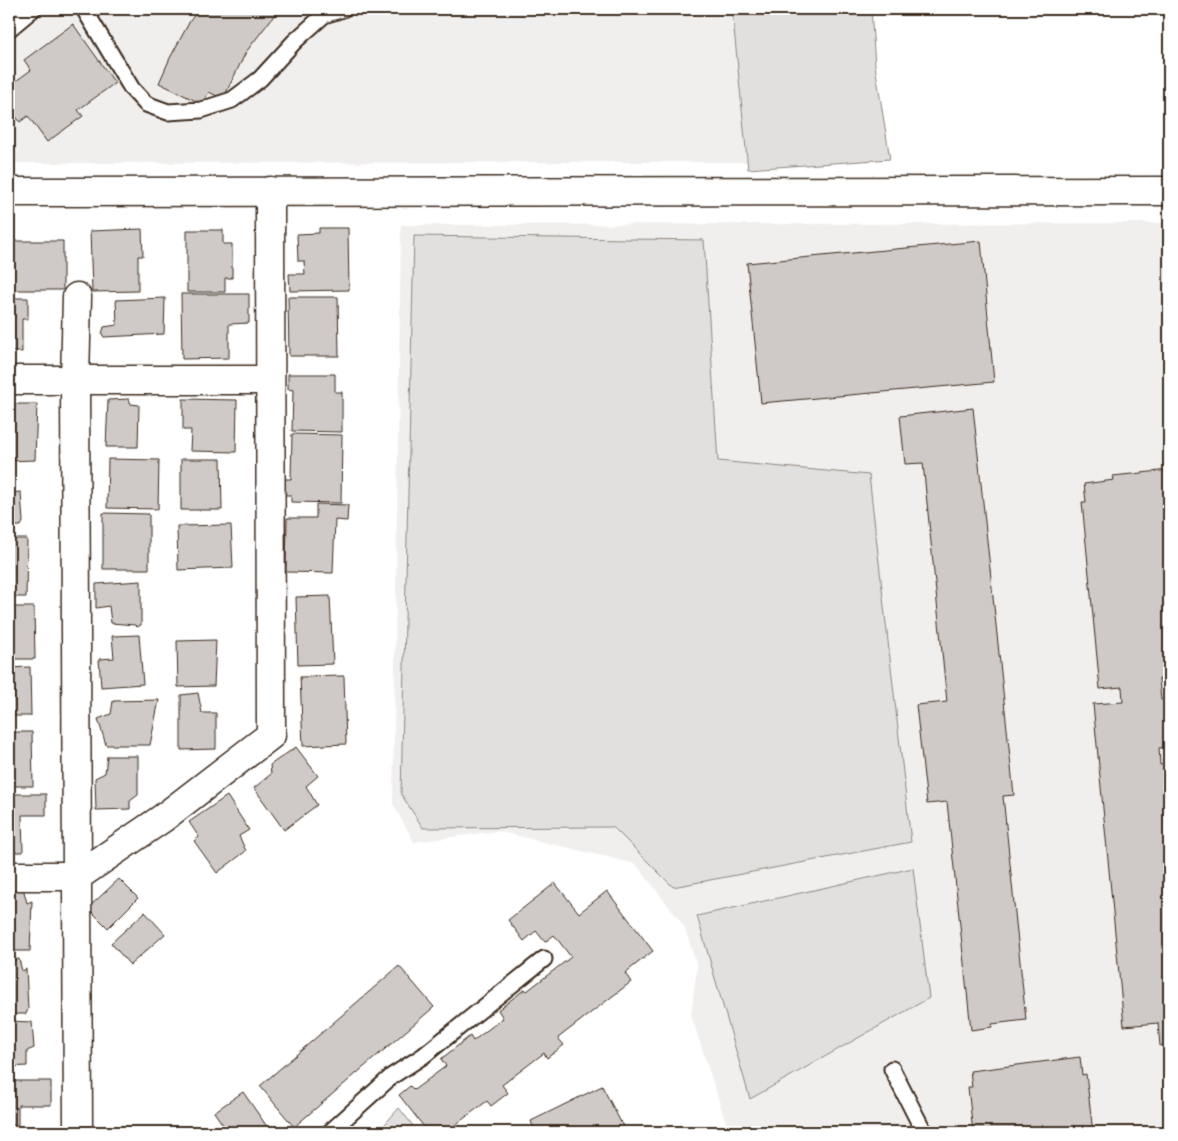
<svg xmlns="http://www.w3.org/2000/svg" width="1178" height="1141" font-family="Delius,sans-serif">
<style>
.built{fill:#f1efee}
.green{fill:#e2e0de;stroke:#8e857e}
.building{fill:#cfcac7;stroke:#3b2a1e}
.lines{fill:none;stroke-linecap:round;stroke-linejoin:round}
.lane-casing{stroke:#3b2a1e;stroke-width:19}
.street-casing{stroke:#3b2a1e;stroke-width:31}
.secondary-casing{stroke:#3b2a1e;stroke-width:31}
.lane{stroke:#fff;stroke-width:15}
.street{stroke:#fff;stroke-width:28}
.secondary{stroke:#fff;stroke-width:28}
</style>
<rect width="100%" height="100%" fill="#fff"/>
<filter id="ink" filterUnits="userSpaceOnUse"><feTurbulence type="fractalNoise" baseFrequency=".02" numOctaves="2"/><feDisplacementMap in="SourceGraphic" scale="10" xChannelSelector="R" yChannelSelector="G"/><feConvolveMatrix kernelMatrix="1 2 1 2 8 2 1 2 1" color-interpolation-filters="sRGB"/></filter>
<g filter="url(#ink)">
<!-- built -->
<path class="built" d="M 9,9 L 744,9 L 756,162 L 9,163 Z
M 1169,223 L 1169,1132 L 729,1132 L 691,1015 L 697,966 L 684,926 L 636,864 L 497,831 L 414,842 L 393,804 L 401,225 Z"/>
<!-- green -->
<path class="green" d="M 732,9 L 871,9 L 875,65 L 890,159 L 748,169 Z
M 414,236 L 704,240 L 718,461 L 869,475 L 911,842 L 673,887 L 613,827 L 423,828 L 401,794 Z
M 913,868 L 929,998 L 750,1099 L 697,916 Z
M 399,1108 L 418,1132 L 378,1132 Z"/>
<!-- building -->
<path class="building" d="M 199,9 L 279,9 L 246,52 L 223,99 L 209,92 L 202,104 L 159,83 L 170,58 L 190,21 Z
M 73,24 L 115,83 L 78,110 L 83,116 L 47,142 L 28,116 L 20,122 L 9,107 L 9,86 L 31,70 L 24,60 Z
M 319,228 L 348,228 L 349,290 L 290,291 L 289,274 L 305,274 L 304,261 L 298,261 L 297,234 L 319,233 Z
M 142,229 L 143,256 L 138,256 L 138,291 L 92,292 L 90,231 Z
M 187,230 L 223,230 L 223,244 L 232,244 L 232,278 L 225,278 L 225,292 L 187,292 Z
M 9,241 L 63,241 L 63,290 L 9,290 Z
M 981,241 L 994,382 L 761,403 L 747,263 Z
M 181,294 L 249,294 L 249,323 L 229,324 L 229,358 L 182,359 Z
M 288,297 L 338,297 L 339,356 L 289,356 Z
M 9,298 L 28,298 L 28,319 L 22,319 L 22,352 L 9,352 Z
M 165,298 L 164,334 L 104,337 L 102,334 L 104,327 L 117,325 L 116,300 Z
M 288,374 L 335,374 L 335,392 L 342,392 L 342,432 L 292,431 L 293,390 L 288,389 Z
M 129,399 L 131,404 L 139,405 L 138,447 L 106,447 L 108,400 Z
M 183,399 L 237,400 L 236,452 L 190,451 L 191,430 L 183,430 Z
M 9,404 L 37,404 L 35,460 L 9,461 Z
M 973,408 L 1014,795 L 1003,796 L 1026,1020 L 992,1024 L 992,1027 L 971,1030 L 947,802 L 927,804 L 916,705 L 947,702 L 923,463 L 905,464 L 900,416 Z
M 292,434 L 342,435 L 341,503 L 291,502 L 291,495 L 283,495 L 283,479 L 291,479 Z
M 108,459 L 159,460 L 158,509 L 107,508 Z
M 181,459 L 221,459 L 222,510 L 181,510 Z
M 1169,470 L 1169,678 L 1159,679 L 1161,700 L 1169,699 L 1169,747 L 1159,748 L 1160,765 L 1169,764 L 1169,1045 L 1160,1046 L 1158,1023 L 1124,1026 L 1093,704 L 1123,702 L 1122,687 L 1100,689 L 1082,502 L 1086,502 L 1084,484 L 1114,480 L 1113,476 Z
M 21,492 L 23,522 L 21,526 L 9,526 L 9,493 Z
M 316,504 L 348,505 L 347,521 L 335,520 L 333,573 L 286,572 L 287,518 L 316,518 Z
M 103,513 L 149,514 L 149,569 L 103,569 Z
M 231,525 L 233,568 L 178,570 L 177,526 Z
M 9,539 L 27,539 L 26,597 L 9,597 Z
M 141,581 L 141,625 L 137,627 L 135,625 L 111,623 L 109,606 L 96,608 L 96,584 Z
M 330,596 L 333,664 L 298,665 L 296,597 Z
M 9,607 L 34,607 L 35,659 L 9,659 Z
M 139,635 L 143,684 L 101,687 L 99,659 L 114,658 L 112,636 Z
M 216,640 L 214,686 L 178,687 L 177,641 Z
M 30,667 L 31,716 L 9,716 L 9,668 Z
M 344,676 L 346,744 L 303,746 L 300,677 Z
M 198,693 L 202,713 L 216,713 L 216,749 L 181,750 L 181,695 Z
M 159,700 L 150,745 L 106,745 L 98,719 L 111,714 L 113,701 Z
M 9,732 L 32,732 L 33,786 L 9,786 Z
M 296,747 L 318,776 L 306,786 L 317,805 L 284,830 L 254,788 L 271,774 L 270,765 Z
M 107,756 L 138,756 L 138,795 L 130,801 L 130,809 L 96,810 L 95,778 L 105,773 Z
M 9,794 L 46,794 L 46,815 L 22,815 L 23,852 L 9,852 Z
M 227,796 L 249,830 L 239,836 L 246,851 L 217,873 L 194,841 L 199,837 L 189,822 Z
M 119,879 L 138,898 L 108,928 L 88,908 Z
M 555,883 L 579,913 L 607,891 L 653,951 L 625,973 L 631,982 L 558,1038 L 564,1045 L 547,1058 L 544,1053 L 502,1085 L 508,1093 L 491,1106 L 487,1101 L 446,1132 L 428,1132 L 399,1095 L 410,1086 L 414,1090 L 446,1066 L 441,1059 L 470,1036 L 473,1041 L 503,1018 L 498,1010 L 525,989 L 527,991 L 571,957 L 554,935 L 545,942 L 536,931 L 524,941 L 508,920 Z
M 23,888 L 27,903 L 32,901 L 30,951 L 9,951 L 9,889 Z
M 145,912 L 165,934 L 130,965 L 111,943 Z
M 19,959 L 22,971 L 26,969 L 28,1009 L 26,1014 L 9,1014 L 9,960 Z
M 399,966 L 434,1007 L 294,1127 L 260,1086 Z
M 9,1021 L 32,1022 L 34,1048 L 27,1051 L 27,1066 L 9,1067 Z
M 1080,1057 L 1082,1075 L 1086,1074 L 1093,1132 L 973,1132 L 968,1087 L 972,1087 L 970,1071 Z
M 9,1081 L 51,1081 L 51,1105 L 18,1105 L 18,1125 L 9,1125 Z
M 602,1086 L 626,1132 L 535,1132 L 531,1121 Z
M 243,1092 L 268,1128 L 263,1132 L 228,1132 L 214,1112 Z"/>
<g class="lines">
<!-- lane casing -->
<g class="lane-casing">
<path id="lane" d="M 84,9 L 132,89 L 146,104 L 168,112 L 201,110 L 232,100 L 260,79 L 295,41 L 324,15 L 343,9
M 9,29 L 33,9
M 892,1069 L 924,1132
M 330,1132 L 392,1076 L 423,1056 L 544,959"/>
</g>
<!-- street casing -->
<g class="street-casing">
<path id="street" d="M 77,297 L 75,380 L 78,1132
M 9,380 L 270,380
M 9,876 L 78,876 L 163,818 L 271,735 L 270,191"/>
</g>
<!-- secondary casing -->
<g class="secondary-casing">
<path id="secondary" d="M 9,192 L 1169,191"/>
</g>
<!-- lane -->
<use href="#lane" class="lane"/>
<!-- street -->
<use href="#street" class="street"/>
<!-- secondary -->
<use href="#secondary" class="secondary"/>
</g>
</g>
<!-- margin -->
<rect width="1178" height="1141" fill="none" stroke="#fff" stroke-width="30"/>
<rect x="15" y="15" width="1148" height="1111" fill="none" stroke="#3b2a1e" stroke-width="2" filter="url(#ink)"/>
</svg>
